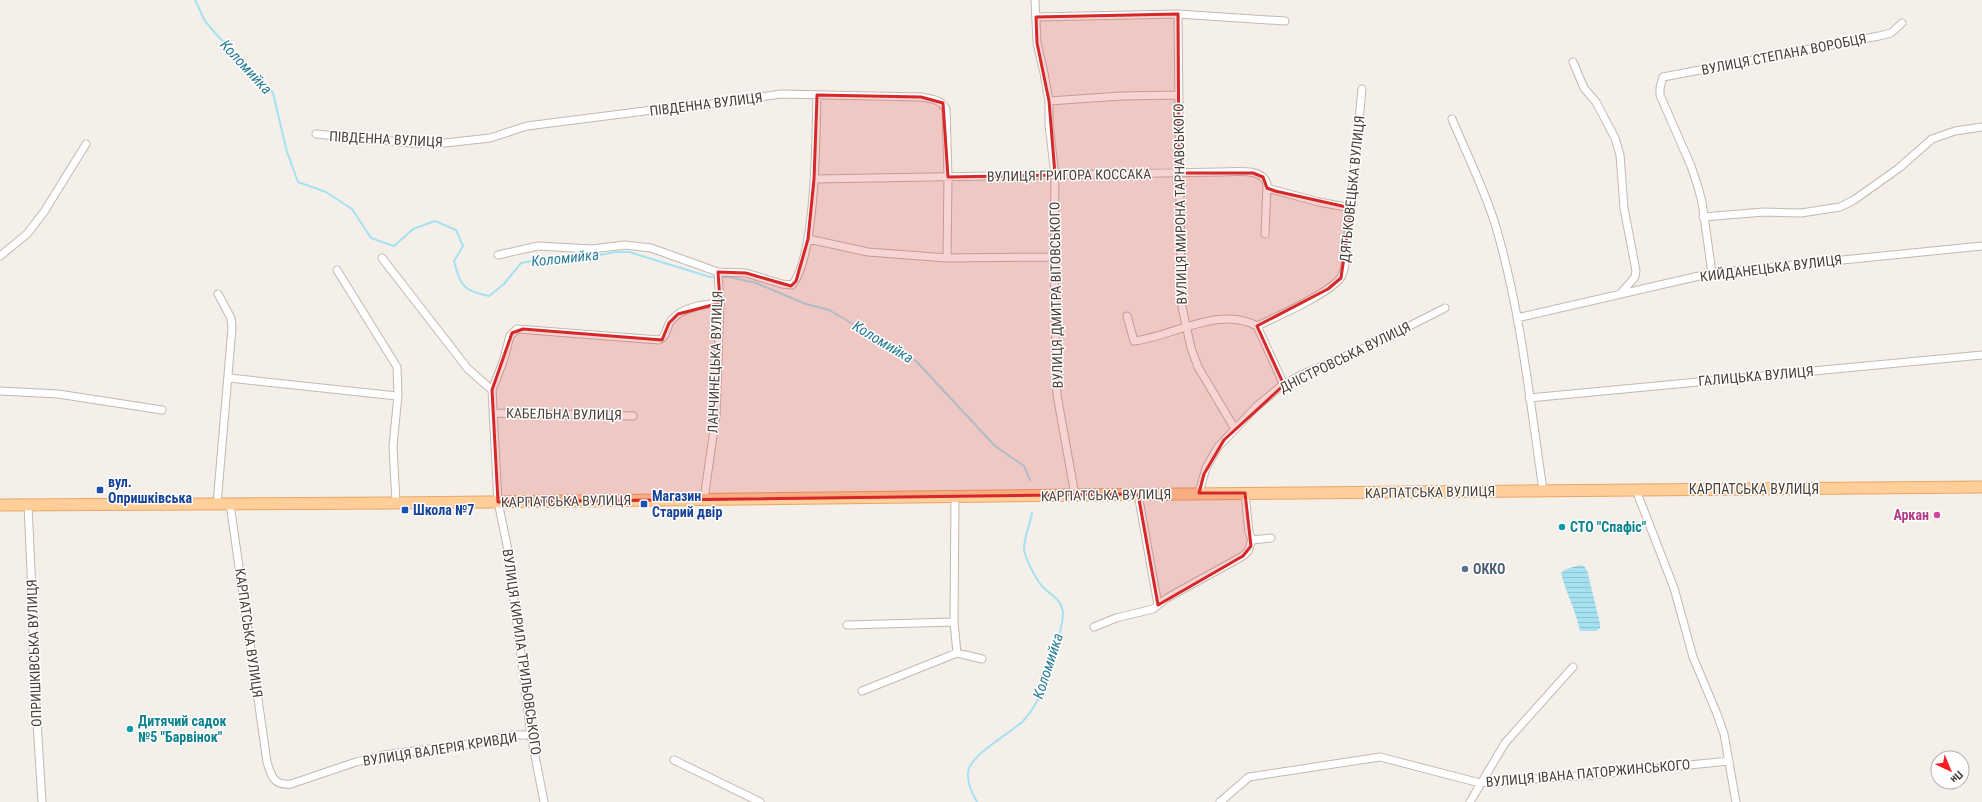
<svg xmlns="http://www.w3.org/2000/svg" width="1982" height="802" font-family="'Roboto Condensed',sans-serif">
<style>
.water{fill:url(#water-rules)}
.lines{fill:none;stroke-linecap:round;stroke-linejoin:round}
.stream{stroke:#a6e1f2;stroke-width:2}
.minor-casing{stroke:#c4b8af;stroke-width:9}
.primary-casing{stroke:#e6a767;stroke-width:13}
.minor{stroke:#fff;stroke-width:7}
.primary{stroke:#ffce99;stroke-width:11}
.marked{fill:#d62828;fill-opacity:0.2;stroke:#d62828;stroke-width:3;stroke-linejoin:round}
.transit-dot{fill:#1a4fb4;stroke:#fff;stroke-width:1.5}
.hotel-dot{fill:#d1479c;stroke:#fff;stroke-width:1.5}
.culture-dot{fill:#0f9aa8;stroke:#fff;stroke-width:1.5}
.service-dot{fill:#5c6f8a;stroke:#fff;stroke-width:1.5}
.labels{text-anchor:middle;stroke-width:3;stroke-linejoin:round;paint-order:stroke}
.street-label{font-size:14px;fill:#493f38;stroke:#fff}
.transit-label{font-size:14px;font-weight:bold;fill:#164399;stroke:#fff;text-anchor:start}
.hotel-label{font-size:14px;font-weight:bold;fill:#b23c85;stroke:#fff;text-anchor:end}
.culture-label{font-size:14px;font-weight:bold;fill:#0d838f;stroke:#fff;text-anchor:start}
.service-label{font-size:14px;font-weight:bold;fill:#4e5e75;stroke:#fff;text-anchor:start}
.water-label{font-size:15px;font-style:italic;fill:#287d97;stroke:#fff}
</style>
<defs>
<pattern id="water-rules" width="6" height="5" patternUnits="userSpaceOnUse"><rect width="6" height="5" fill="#a6e1f2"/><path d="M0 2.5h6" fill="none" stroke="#90c2d0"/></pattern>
</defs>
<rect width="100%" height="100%" fill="#f5efea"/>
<!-- water -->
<path class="water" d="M 1579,565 L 1584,566 L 1587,570 L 1600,624 L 1600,628 L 1596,631 L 1580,631 C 1576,611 1566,593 1561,573 L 1564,570 Z"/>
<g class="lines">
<!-- stream -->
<path class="stream" d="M 195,0 L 205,21 L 215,33 L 273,93 L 287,152 L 298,182 L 326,192 L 352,209 L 371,238 L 394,246 L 413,229 L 435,221 L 456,230 L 463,246 L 454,261 C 460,286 464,291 489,296 L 504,284 L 521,263 L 544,259 L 572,260 L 616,252 L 629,252 L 710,277 L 729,277 L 756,283 L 806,304 L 829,310 L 916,361 L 995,446 L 1024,466 L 1030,480
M 977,802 C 973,795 967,782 968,773 C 969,754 1012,733 1024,720 C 1032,711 1039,699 1042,688 C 1047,674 1064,625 1063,612 C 1061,598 1051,596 1043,587 C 1036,580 1025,558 1024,549 C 1024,537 1030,525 1032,513"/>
<!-- minor casing -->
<g class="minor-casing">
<path id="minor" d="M 1035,0 L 1037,43 L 1044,73 L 1049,101 L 1049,125 L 1055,175 L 1054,257 L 1057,395 L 1075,495
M 1178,14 L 1181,302 L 1191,348 L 1198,367 L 1235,429
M 1036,17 L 1178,14 L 1285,21
M 1573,62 L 1584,88 L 1596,102 L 1615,138 L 1620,155 L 1624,208 L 1636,271 L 1635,277 L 1620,294
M 1049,101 L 1121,96 L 1178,95
M 1452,119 C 1467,155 1485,190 1496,227 C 1521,312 1530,402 1543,490
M 316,134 L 413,143 L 445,143 L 490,138 L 527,126 L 684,106 L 712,104 L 781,94 L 921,97 C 931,99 941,99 946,109 L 948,177 L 947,258
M 814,179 L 1220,172 C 1234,172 1262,167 1267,184 L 1265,234
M 1267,188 L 1319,202 L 1351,208
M 1703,217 L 1764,212 L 1801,213 L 1840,207 L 1854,200 L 1899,168 L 1932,139 L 1955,131 L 1982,127
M 808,239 L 868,252 L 947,258 L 1054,257
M 498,255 L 538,246 L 592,249 L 625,245 L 651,248 L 718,272 L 746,273 L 782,284 L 792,285 C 816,257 816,135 817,95
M 0,256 L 27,234 L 44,212 L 86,144
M 382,258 L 468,369 L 492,390
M 337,270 L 397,367 L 398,395 L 393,446 L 396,503
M 1712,273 L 1702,202 L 1698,187 L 1691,166 L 1660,95 L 1660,88 L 1663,77 L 1879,36 L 1891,33 L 1902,23
M 1127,316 L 1134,341 C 1171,337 1220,305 1257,326 C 1276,317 1331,293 1341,277 C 1345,271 1345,263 1346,256 L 1362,89
M 1517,318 L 1712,273 L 1982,246
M 1257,326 L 1284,385
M 229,378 L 397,396
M 492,390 L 498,502 L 507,545 L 531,735 L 544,802
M 492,390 L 503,362 L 510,336 L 517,329 L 659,340 C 667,337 666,328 670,322 C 679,308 704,304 720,303
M 0,391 L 58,394 L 162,410
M 1529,398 L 1982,355
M 495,413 L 633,416
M 1636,490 L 1674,588 L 1693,657 L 1717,714 L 1724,734 L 1736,802
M 1199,493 L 1206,468 L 1218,447 L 1256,407 L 1280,387 L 1299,376 L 1372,345 L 1445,308
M 1245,493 L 1249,533 L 1252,540
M 1138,494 L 1158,605
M 955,497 L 954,622 L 957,653
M 704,499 L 716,415 L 720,303 L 718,272
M 28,504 L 33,615 L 33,657 L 42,802
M 217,504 L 232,328 L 231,318 L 218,294
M 230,504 L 267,762 C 271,776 274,786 291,784 L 356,762 L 384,755 L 476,743 L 514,735 L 531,735
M 847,625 L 954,622
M 1094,627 L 1116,618 L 1153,609 L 1167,598 L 1243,556 L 1248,551 L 1252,540 L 1271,538
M 862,691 L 957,653 L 982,659
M 674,760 L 760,802
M 1220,802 L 1249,777 L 1380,757 L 1480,783 L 1591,775 L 1729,761
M 1470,802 L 1505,743 L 1573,667"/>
</g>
<!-- primary casing -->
<g class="primary-casing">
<path id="primary" d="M 0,505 L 396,503 L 1075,495 L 1982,487"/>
</g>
<!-- minor -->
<use href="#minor" class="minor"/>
<!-- primary -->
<use href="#primary" class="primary"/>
</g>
<!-- marked area -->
<path class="marked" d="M 1178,14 L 1179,173 L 1253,173 L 1263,177 L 1267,188 L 1275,191 L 1351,208 L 1341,278 L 1328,289 L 1257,326 L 1284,385 L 1224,440 L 1204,474 L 1199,493 L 1245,493 L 1251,546 L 1243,556 L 1158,605 L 1138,494 L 498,502 L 492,390 L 512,333 L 523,329 L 662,340 L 669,323 L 678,314 L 720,303 L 718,272 L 746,273 L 791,286 L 796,281 L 808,239 L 814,179 L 817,95 L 921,97 L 943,103 L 948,177 L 1055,175 L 1049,101 L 1037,43 L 1036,17 Z"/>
<!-- markers -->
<g class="transit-dot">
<rect x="96" y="486" width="8" height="8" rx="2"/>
<rect x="640" y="500" width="8" height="8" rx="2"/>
<rect x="401" y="506" width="8" height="8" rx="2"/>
</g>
<circle class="hotel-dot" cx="1937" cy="515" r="4"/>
<g class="culture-dot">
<circle cx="1562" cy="527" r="4"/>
<circle cx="130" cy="729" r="4"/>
</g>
<circle class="service-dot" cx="1465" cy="569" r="4"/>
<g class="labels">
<!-- street labels -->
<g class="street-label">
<text transform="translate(1784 54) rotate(-11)" y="5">ВУЛИЦЯ СТЕПАНА ВОРОБЦЯ</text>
<text transform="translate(706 104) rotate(-7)" y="5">ПІВДЕННА ВУЛИЦЯ</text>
<text transform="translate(386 139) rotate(3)" y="5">ПІВДЕННА ВУЛИЦЯ</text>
<text transform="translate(1069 175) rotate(-1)" y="5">ВУЛИЦЯ ГРИГОРА КОССАКА</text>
<text transform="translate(1352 189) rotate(-84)" y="5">ДЯТЬКОВЕЦЬКА ВУЛИЦЯ</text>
<text transform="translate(1180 204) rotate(-91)" y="5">ВУЛИЦЯ МИРОНА ТАРНАВСЬКОГО</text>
<text transform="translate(1771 268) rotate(-7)" y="5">КИЙДАНЕЦЬКА ВУЛИЦЯ</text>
<text transform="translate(1056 295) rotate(-91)" y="5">ВУЛИЦЯ ДМИТРА ВІТОВСЬКОГО</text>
<text transform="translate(1345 357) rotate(-26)" y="5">ДНІСТРОВСЬКА ВУЛИЦЯ</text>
<text transform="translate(715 362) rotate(-88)" y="5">ЛАНЧИНЕЦЬКА ВУЛИЦЯ</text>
<text transform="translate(1756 376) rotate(-5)" y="5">ГАЛИЦЬКА ВУЛИЦЯ</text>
<text transform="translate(564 414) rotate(1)" y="5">КАБЕЛЬНА ВУЛИЦЯ</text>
<text x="1754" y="494">КАРПАТСЬКА ВУЛИЦЯ</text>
<text transform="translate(1430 492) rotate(-1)" y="5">КАРПАТСЬКА ВУЛИЦЯ</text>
<text transform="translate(1106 495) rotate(-1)" y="5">КАРПАТСЬКА ВУЛИЦЯ</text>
<text transform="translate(566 501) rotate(-1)" y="5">КАРПАТСЬКА ВУЛИЦЯ</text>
<text transform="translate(249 633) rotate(82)" y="5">КАРПАТСЬКА ВУЛИЦЯ</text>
<text transform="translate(522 652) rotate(82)" y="5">ВУЛИЦЯ КИРИЛА ТРИЛЬОВСЬКОГО</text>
<text transform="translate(34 653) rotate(-92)" y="5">ОПРИШКІВСЬКА ВУЛИЦЯ</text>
<text transform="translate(440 749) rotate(-9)" y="5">ВУЛИЦЯ ВАЛЕРІЯ КРИВДИ</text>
<text transform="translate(1588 773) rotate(-5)" y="5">ВУЛИЦЯ ІВАНА ПАТОРЖИНСЬКОГО</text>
</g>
<!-- transit labels -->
<g class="transit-label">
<text x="108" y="487">вул.<tspan x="108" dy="16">Опришківська</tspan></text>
<text x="652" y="501">Магазин<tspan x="652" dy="16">Старий двір</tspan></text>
<text x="413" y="515">Школа №7</text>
</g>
<!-- hotel labels -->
<g class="hotel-label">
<text x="1929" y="520">Аркан</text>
</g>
<!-- culture labels -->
<g class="culture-label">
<text x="1570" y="532">СТО "Спафіс"</text>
<text x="138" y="726">Дитячий садок<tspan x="138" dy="16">№5 "Барвінок"</tspan></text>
</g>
<!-- service labels -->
<g class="service-label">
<text x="1473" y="574">ОККО</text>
</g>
<!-- water labels -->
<g class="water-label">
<text transform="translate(246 67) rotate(47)" y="5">Коломийка</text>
<text transform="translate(565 258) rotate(-6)" y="5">Коломийка</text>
<text transform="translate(883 342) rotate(31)" y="5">Коломийка</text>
<text transform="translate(1048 666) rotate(-72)" y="5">Коломийка</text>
</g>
</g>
<!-- north arrow -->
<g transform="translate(1950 770) rotate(136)"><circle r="19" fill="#ffffff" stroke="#b6b2af"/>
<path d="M0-3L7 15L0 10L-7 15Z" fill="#fd1922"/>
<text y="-6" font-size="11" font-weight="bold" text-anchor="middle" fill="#493f38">Пн</text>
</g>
</svg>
